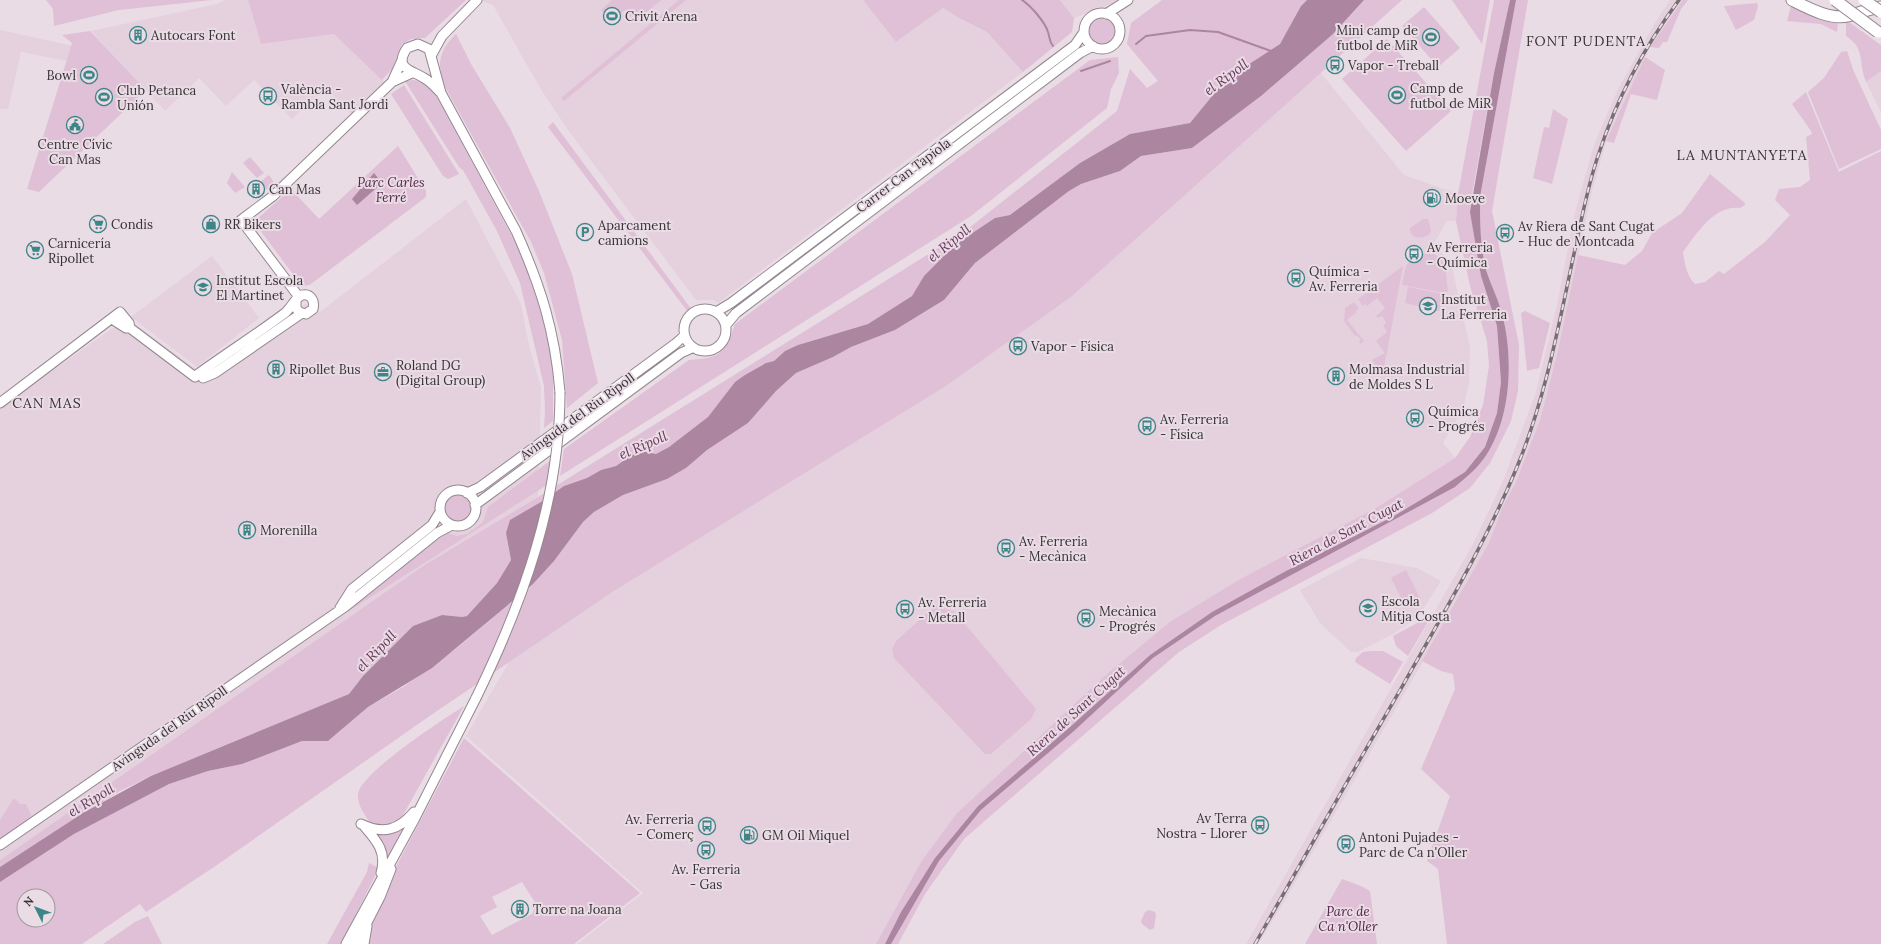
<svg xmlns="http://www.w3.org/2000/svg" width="1881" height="944" font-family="Lora,serif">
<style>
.built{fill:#e5d0de}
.green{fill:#dfc0d6;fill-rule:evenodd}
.water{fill:#ac85a0}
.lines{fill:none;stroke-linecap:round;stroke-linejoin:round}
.stream{stroke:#ac85a0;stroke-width:2}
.secondary-casing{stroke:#948890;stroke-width:11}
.highway-casing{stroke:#948890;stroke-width:13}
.secondary{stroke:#fff;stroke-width:9}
.highway{stroke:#fff;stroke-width:11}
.rail-casing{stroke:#766e73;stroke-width:3.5}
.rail{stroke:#e9dce5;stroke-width:2;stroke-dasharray:6;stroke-linecap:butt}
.secondary-bridge-casing{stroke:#948890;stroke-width:11;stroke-linecap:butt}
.highway-bridge-casing{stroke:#948890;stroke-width:13;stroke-linecap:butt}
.secondary-bridge{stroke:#fff;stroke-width:9}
.highway-bridge{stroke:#fff;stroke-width:11}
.labels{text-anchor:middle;stroke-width:4;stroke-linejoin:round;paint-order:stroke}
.poi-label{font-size:13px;fill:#363134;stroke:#e9dce5;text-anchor:start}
.street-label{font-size:13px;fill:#363134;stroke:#e9dce5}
.park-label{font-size:13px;font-style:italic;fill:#552349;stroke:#e9dce5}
.neighbourhood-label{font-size:14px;letter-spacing:1px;fill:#363134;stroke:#e9dce5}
.water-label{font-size:14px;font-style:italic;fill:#6a375d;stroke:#e9dce5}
</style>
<rect width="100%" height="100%" fill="#e9dce5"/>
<!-- built -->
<path class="built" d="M 225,0 L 248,0 L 261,44 L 334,34 L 386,83 L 352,115 L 325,87 L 292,119 L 254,80 L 226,106 L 199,78 L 165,111 L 91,31 L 217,4 Z
M 480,0 L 863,0 L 896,42 L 943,8 L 961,19 L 987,32 L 1023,72 L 718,303 L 713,300 L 696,300 L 568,130 L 542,91 L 493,5 Z
M 1060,0 L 1123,0 L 1118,3 L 1110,4 L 1074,18 Z
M 1670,0 L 1683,0 L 1650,47 L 1607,138 L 1591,195 L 1557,355 L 1540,420 L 1516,482 L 1502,508 L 1489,543 L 1444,625 L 1278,912 L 1258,944 L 1246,944 L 1473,544 L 1503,481 L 1536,392 L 1557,305 L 1575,212 L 1594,145 L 1617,91 L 1655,23 Z
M 0,30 L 73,46 L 67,61 L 21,52 L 8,109 L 0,109 Z
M 1881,71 L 1881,112 L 1866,82 Z
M 1320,72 L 1404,175 L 1458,194 L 1456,221 L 1447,221 L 1436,240 L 1429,247 L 1440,251 L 1451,262 L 1470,347 L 1469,383 L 1463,409 L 1443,443 L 1455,458 L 1376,508 L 1242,578 L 1171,621 L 1108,673 L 957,813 L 921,862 L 876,944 L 577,944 L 643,893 L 466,736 L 509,662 L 614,591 L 946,386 L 1071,297 Z
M 466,199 L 521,304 L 529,346 L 541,388 L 538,497 L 423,566 L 0,860 L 0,408 L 127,318 L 196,369 L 211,368 L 305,304 L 320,312 Z
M 212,256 L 259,318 L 197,367 L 131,317 Z
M 1361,558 L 1417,568 L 1441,581 L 1418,617 L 1391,635 L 1358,652 L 1351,652 L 1320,623 L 1300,590 Z"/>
<!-- green -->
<path class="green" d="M 46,0 L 212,0 L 119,10 L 54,26 L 53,9 Z
M 248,0 L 466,0 L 425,38 L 411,39 L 402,44 L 392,69 L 382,80 L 334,34 L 261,44 Z
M 612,0 L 661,0 L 636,21 L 625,10 L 611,21 L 601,10 Z
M 679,0 L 686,0 L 564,101 L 561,98 Z
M 863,0 L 1060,0 L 1074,18 L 1072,32 L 1023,72 L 987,32 L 961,19 L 943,8 L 896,42 Z
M 1162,0 L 1307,0 L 1301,6 L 1280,44 L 1226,79 L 1190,123 L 1130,134 L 1080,163 L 1010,215 L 995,218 L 924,276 L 912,296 L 868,324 L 804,343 L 785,351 L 774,361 L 766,363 L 735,382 L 708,417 L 669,447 L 656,454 L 642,451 L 616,466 L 601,470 L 587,478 L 564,486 L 541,502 L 506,533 L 511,560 L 497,583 L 467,616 L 462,617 L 442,615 L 413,626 L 363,676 L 349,694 L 151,776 L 120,791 L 0,867 L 0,860 L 423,566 L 538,497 L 964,232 L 1117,111 L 1130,69 L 1147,88 L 1158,81 L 1127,44 L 1131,23 Z
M 1364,0 L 1402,0 L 1071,297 L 946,386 L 614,591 L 431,715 L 217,865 L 146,912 L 140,904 L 82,944 L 0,944 L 0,882 L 74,834 L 169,784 L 208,771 L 242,764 L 302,741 L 328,741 L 368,707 L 403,687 L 457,648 L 533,584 L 554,561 L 583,522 L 594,512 L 623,495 L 667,479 L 686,468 L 707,450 L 748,423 L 776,391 L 796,373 L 833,357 L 851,347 L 895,330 L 944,300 L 975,263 L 1069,191 L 1081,184 L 1120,171 L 1141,156 L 1192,148 L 1261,96 L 1296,66 L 1333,34 ZM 24,896 L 48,896 L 48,920 L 24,920 Z
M 1452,0 L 1490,0 L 1482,44 Z
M 1494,0 L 1510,0 L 1494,73 L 1471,200 L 1481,276 L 1497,326 L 1501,382 L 1497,413 L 1485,447 L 1465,472 L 1432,493 L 1394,516 L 1286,571 L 1212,612 L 1150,655 L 1070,727 L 978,806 L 935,858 L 901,912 L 885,944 L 876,944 L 921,862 L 957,813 L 1108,673 L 1171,621 L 1242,578 L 1376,508 L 1455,458 L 1470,437 L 1483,405 L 1489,366 L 1487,341 L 1470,286 L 1456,221 L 1458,194 Z
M 1516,0 L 1528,0 L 1492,211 L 1519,345 L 1518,391 L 1511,421 L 1490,463 L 1470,488 L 1432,513 L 1221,625 L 1179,652 L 964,839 L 925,894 L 898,944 L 891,944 L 939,861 L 981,810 L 1074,731 L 1153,658 L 1215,616 L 1455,487 C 1465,478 1477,469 1485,457 C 1512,418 1514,354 1501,310 C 1497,296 1490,283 1486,270 C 1480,247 1480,220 1480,197 Z
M 1683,0 L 1688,0 L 1681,9 L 1667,42 L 1663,42 L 1659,48 L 1650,47 Z
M 1757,3 L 1758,6 L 1754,20 L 1736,30 L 1724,6 Z
M 1791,6 L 1838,22 L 1837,32 L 1821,24 L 1787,21 Z
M 1424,7 L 1460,48 L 1438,67 L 1402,26 Z
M1087 31a15 15 0 1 1 30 0a15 15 0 1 1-30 0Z
M 1846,20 L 1881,45 L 1881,71 L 1866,82 C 1858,62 1866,49 1846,36 Z
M 90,31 L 146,90 L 39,192 L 27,189 L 72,43 L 62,35 Z
M 456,34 L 471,64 L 510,128 L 539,191 L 572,274 L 598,383 L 567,408 L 562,340 L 544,273 L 531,242 L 445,87 C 436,65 439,50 456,34 Z
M 1387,39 L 1451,111 L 1406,151 L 1342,79 Z
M 1847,51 L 1854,72 L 1881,130 L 1881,149 L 1839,169 L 1808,92 L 1824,78 L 1841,52 Z
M 1118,57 L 1119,73 L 1111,89 L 1107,108 L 971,216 L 560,476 L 564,449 L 689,360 C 721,358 725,354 735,324 L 1090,60 Z
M 1645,57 L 1665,70 L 1657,100 L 1631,94 L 1614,143 L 1606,141 Z
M 414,80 C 425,82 429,88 436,95 L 523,257 L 544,322 L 553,366 L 553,421 L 544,428 L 545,411 L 544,386 L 520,283 L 497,231 L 463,170 L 459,167 L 405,81 Z
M 404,85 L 459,174 L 448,179 L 443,176 L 391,94 Z
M 1806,92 L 1839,172 L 1881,151 L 1881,944 L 1447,944 L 1438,869 L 1427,861 L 1450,796 L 1421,769 L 1455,689 L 1453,674 L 1441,671 L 1422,661 L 1489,543 L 1502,508 L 1516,482 L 1540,420 L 1557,355 L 1578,255 L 1625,265 L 1642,251 L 1652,233 L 1682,213 L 1710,174 L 1745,203 L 1745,205 L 1740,208 C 1715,204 1696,234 1683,252 C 1685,264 1686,275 1695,284 L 1705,282 L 1719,271 L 1724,274 L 1765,242 L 1790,215 L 1775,200 L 1779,189 L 1800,187 L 1810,180 L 1806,137 L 1812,134 L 1811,131 L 1792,104 Z
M 1553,109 L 1568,119 L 1552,184 L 1533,178 L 1544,127 L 1549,128 Z
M 553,122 L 692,310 L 688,312 L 548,127 Z
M 398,146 L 426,191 L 426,197 L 311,284 L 305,286 L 301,285 L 257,226 L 257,219 L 291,189 L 319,219 Z
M 250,157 L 264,173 L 257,178 L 243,163 Z
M 232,172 L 245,187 L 235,193 L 227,183 Z
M 269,175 L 273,181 L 273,186 L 267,190 L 260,182 Z
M 1423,219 L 1428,219 L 1431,230 L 1430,234 C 1423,239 1410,240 1410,228 Z
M 1428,253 C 1447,254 1446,276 1448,291 L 1445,293 L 1402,285 C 1406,265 1406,256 1428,253 Z
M 1403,266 L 1383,373 L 1382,374 L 1372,360 L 1385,353 L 1376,341 L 1387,332 L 1383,325 L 1386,323 L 1382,316 L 1378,318 L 1376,316 L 1385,308 L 1377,298 L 1367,306 L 1365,304 L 1363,306 L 1358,299 Z
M 1408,287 L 1443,294 L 1440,311 L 1405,303 Z
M 1354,302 L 1359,309 L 1356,310 L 1357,312 L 1347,320 L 1364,341 L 1360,344 L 1359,342 L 1361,340 L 1357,335 L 1355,336 L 1344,321 L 1345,308 Z
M 1525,311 L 1550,323 L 1539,368 L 1527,371 L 1521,313 Z
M 551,460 L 547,485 L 344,614 L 428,546 L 448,533 L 457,536 L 467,534 L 474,529 L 483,522 L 488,507 Z
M444 509a14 14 0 1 1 28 0a14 14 0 1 1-28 0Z
M 1406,570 L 1420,598 L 1405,606 L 1391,578 Z
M 936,605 L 955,612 L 1036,709 L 1031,719 L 991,754 L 985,754 L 894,658 L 892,649 L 896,641 Z
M 1429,613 L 1432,615 L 1408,656 L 1396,646 L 1393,636 L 1419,622 Z
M 1371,651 L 1383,651 L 1403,662 L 1390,684 L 1355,662 L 1356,658 L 1363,652 Z
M 464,706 L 398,824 L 387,826 L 371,825 C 366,816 357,806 358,794 C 360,773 444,719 464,706 Z
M 464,738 L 640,893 L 574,944 L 366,944 L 371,926 L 385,897 L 397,865 ZM 522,882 L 536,904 L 532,914 L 492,935 L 480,916 L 497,907 L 492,897 Z
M 14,798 L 20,804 L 26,804 L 31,815 L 28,821 L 0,839 L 0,820 Z
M 403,828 L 387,859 L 384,844 L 375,834 L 389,833 Z
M 369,863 L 379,868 L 341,944 L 327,944 L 367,872 Z
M 1342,879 L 1361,886 L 1370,891 L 1377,944 L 1305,944 Z
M 1149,910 L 1155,912 L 1156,915 L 1154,928 L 1150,930 L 1142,924 L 1141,921 L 1145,912 Z
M 148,916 L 162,944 L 103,944 L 135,922 Z"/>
<!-- water -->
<path class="water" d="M 1307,0 L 1364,0 L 1333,34 L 1296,66 L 1261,96 L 1192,148 L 1141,156 L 1120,171 L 1081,184 L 1069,191 L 975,263 L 944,300 L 895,330 L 851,347 L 833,357 L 796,373 L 776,391 L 748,423 L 707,450 L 686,468 L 667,479 L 623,495 L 594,512 L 583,522 L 554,561 L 533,584 L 432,668 L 368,707 L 328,741 L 302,741 L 242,764 L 208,771 L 169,784 L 74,834 L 0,882 L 0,867 L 83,813 L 151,776 L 349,694 L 363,676 L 413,626 L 442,615 L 462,617 L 467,616 L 497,583 L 511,560 L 506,533 L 510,520 L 541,502 L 564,486 L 587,478 L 601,470 L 616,466 L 635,453 L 642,451 L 656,454 L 669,447 L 708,417 L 735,382 L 745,375 L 766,363 L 774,361 L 785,351 L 798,345 L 868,324 L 912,296 L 924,276 L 956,244 L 995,218 L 1010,215 L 1080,163 L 1130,134 L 1190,123 L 1226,79 L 1280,44 L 1301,6 Z
M 1510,0 L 1516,0 L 1480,197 C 1480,220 1480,247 1486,270 C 1490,283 1497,296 1501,310 C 1514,354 1512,418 1485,457 C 1477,469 1465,478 1455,487 L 1215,616 L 1153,658 L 1074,731 L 981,810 L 939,861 L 891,944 L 885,944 L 901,912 L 935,858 L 978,806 L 1070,727 L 1150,655 L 1212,612 L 1286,571 L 1394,516 L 1432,493 L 1465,472 L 1485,447 L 1497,413 L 1501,382 L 1497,326 L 1481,276 L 1470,212 L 1494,73 Z
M 374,173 L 382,183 L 357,205 L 352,199 Z"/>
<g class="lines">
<!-- stream -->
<path class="stream" d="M 1022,0 C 1031,6 1045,22 1048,32 C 1050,38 1049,41 1053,46
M 1136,44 L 1146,36 L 1190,30 L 1218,32 L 1271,51
M 1081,71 L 1110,61"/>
<!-- secondary casing -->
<g class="secondary-casing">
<path id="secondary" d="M1084 31a18 18 0 1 1 36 0a18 18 0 1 1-36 0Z
M 1106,14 L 1128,0
M 431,56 L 442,36 L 477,0
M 392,82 L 412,73
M 441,93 C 435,87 430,81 424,78 C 412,70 393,69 407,48 L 418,44 L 429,49 L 441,93 L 516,231 C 541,287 555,331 560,392
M 299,297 L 241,220 L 273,196 L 392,82 L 402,60
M684 330a21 21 0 1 1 42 0a21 21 0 1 1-42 0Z
M 716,312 L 731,303 L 1075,45 L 1084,32
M 112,319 L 126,328 L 130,328 L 195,377
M 726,325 L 736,313 L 1080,53 L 1093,46
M 198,374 C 227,353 257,334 285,313 C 291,308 295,298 302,295 C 311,293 315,301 313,309 L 306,314 L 299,312 L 296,308 L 296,301
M 203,378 L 215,373 L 302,313
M 0,403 L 120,312 L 129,323 L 130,328
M440 508a18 18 0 1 1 36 0a18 18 0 1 1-36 0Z
M 467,493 L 480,487 L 675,344 L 684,336
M 475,505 L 681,353 L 692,348
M 340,608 L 352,589 L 432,525 L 440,512
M 361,824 C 383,835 399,830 414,812
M 364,826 C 377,841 387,852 381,873
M 0,845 L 346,606 L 437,533 L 452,525
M 346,944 L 415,818 L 476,698
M 356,944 L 380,897 L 391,869"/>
</g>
<!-- highway casing -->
<g class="highway-casing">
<path id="highway" d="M 1792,0 C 1808,8 1830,20 1848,16 C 1859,13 1870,9 1881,7
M 363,944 L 366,926"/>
</g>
<!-- secondary -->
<use href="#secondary" class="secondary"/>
<!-- highway -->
<use href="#highway" class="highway"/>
<!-- rail casing -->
<g class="rail-casing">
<path id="rail" d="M 1255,944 C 1304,857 1353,771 1403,685 C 1443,614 1486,542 1517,467 C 1546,397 1559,323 1575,249 C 1582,217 1588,184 1599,153 C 1617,98 1645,46 1679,0"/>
</g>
<!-- rail -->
<use href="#rail" class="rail"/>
<!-- secondary-bridge casing -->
<g class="secondary-bridge-casing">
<path id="secondary-bridge" d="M 476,698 C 523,602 560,500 560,392"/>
</g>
<!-- highway-bridge casing -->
<g class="highway-bridge-casing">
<path id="highway-bridge" d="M 1835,0 L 1878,32
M 1864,0 L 1881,12"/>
</g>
<!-- secondary-bridge -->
<use href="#secondary-bridge" class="secondary-bridge"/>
<!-- highway-bridge -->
<use href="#highway-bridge" class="highway-bridge"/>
</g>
<!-- icons -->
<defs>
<g id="stadium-ring" transform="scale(0.9)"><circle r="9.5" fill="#e9dce5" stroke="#3d8587" stroke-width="1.5"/><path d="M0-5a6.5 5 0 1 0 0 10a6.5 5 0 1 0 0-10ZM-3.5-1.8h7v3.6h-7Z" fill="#3d8587"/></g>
<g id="building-ring" transform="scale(0.9)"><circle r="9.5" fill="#e9dce5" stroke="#3d8587" stroke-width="1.5"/><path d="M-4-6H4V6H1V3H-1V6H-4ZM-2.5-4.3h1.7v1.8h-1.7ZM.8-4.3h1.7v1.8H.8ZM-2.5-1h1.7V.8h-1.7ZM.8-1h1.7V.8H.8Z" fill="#3d8587"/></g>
<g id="bus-ring" transform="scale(0.9)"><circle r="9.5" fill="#e9dce5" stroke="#3d8587" stroke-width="1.5"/><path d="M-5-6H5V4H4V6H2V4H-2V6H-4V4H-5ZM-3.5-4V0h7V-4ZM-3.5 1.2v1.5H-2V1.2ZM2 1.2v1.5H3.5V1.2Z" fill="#3d8587"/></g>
<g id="civic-ring" transform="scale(0.9)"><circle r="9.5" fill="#e9dce5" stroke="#3d8587" stroke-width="1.5"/><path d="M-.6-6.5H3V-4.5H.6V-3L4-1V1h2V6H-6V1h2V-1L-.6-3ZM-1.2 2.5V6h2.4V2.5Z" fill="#3d8587"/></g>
<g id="fuel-ring" transform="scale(0.9)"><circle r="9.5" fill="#e9dce5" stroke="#3d8587" stroke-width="1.5"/><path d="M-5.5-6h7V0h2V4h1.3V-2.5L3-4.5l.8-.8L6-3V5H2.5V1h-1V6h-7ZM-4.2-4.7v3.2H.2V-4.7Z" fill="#3d8587"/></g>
<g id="supermarket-ring" transform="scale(0.9)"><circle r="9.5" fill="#e9dce5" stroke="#3d8587" stroke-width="1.5"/><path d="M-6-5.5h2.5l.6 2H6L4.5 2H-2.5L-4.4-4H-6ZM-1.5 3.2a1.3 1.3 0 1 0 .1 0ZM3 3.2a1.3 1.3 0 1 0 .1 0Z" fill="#3d8587"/></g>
<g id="shop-ring" transform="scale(0.9)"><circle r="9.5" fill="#e9dce5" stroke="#3d8587" stroke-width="1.5"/><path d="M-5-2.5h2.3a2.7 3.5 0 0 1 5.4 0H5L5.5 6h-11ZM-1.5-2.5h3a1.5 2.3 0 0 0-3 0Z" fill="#3d8587"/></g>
<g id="parking-ring" transform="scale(0.9)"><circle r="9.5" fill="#e9dce5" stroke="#3d8587" stroke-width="1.5"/><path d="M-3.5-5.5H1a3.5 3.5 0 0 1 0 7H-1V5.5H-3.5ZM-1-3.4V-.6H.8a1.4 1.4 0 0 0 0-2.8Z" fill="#3d8587"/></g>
<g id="school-ring" transform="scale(0.9)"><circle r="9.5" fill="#e9dce5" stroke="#3d8587" stroke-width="1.5"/><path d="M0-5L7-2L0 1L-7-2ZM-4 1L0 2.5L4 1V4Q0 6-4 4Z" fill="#3d8587"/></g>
<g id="office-ring" transform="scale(0.9)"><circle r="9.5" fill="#e9dce5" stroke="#3d8587" stroke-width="1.5"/><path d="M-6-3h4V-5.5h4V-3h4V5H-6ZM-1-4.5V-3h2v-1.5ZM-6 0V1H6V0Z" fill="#3d8587"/></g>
</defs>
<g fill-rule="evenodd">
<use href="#stadium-ring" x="612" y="16"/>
<use href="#building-ring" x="138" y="35"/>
<use href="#stadium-ring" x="1431" y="37"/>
<use href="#bus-ring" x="1335" y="65"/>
<use href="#stadium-ring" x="89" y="75"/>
<use href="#stadium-ring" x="1397" y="95"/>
<use href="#bus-ring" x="268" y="96"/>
<use href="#stadium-ring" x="104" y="97"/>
<use href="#civic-ring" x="75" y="125"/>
<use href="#building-ring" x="256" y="189"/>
<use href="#fuel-ring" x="1432" y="198"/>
<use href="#supermarket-ring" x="98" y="224"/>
<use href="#shop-ring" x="211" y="224"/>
<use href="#parking-ring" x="585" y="232"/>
<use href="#bus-ring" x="1505" y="233"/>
<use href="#supermarket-ring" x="35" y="250"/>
<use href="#bus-ring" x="1414" y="254"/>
<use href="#bus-ring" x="1296" y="278"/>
<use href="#school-ring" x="203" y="287"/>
<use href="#school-ring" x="1428" y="306"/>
<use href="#bus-ring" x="1018" y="346"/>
<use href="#building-ring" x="276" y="369"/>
<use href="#office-ring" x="383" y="372"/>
<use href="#building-ring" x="1336" y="376"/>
<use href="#bus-ring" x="1415" y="418"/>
<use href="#bus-ring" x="1147" y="426"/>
<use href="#building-ring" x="247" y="530"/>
<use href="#bus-ring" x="1006" y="548"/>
<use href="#school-ring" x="1368" y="608"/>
<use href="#bus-ring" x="905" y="609"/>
<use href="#bus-ring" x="1086" y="618"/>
<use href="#bus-ring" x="1260" y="825"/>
<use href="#bus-ring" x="707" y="826"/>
<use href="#fuel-ring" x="749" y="835"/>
<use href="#bus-ring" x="1346" y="844"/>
<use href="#bus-ring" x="706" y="850"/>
<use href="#building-ring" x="520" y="909"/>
</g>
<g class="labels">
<!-- poi labels -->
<g class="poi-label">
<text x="625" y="21">Crivit Arena</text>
<text x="1418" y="35" text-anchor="end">Mini camp de<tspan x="1418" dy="15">futbol de MiR</tspan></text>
<text x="151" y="40">Autocars Font</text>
<text x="1348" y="70">Vapor - Treball</text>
<text x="76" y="80" text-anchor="end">Bowl</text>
<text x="1410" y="93">Camp de<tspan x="1410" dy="15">futbol de MiR</tspan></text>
<text x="281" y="94">València -<tspan x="281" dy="15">Rambla Sant Jordi</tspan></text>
<text x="117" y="95">Club Petanca<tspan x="117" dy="15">Unión</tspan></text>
<text x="75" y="149" text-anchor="middle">Centre Cívic<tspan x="75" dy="15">Can Mas</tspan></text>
<text x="269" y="194">Can Mas</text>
<text x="1445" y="203">Moeve</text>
<text x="111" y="229">Condis</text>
<text x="224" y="229">RR Bikers</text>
<text x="598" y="230">Aparcament<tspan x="598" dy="15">camions</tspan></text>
<text x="1518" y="231">Av Riera de Sant Cugat<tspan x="1518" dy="15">- Huc de Montcada</tspan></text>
<text x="48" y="248">Carnicería<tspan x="48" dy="15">Ripollet</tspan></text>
<text x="1427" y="252">Av Ferreria<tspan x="1427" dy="15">- Química</tspan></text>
<text x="1309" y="276">Química -<tspan x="1309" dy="15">Av. Ferreria</tspan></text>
<text x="216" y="285">Institut Escola<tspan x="216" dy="15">El Martinet</tspan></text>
<text x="1441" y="304">Institut<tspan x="1441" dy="15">La Ferreria</tspan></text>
<text x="1031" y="351">Vapor - Física</text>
<text x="396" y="370">Roland DG<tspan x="396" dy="15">(Digital Group)</tspan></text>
<text x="289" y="374">Ripollet Bus</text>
<text x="1349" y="374">Molmasa Industrial<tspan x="1349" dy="15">de Moldes S L</tspan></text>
<text x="1428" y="416">Química<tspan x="1428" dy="15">- Progrés</tspan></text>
<text x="1160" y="424">Av. Ferreria<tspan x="1160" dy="15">- Física</tspan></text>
<text x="260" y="535">Morenilla</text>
<text x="1019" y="546">Av. Ferreria<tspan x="1019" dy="15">- Mecànica</tspan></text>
<text x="1381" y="606">Escola<tspan x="1381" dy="15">Mitja Costa</tspan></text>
<text x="918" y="607">Av. Ferreria<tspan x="918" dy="15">- Metall</tspan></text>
<text x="1099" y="616">Mecànica<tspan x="1099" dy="15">- Progrés</tspan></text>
<text x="1247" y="823" text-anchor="end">Av Terra<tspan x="1247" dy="15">Nostra - Llorer</tspan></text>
<text x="694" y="824" text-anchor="end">Av. Ferreria<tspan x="694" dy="15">- Comerç</tspan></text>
<text x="762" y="840">GM Oil Miquel</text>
<text x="1359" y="842">Antoni Pujades -<tspan x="1359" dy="15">Parc de Ca n'Oller</tspan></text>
<text x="706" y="874" text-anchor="middle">Av. Ferreria<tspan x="706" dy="15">- Gas</tspan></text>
<text x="533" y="914">Torre na Joana</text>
</g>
<!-- street labels -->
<g class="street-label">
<text transform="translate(903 175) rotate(-37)" y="5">Carrer Can Tapiola</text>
<text transform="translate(577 416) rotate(-36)" y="5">Avinguda del Riu Ripoll</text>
<text transform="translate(169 728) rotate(-35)" y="5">Avinguda del Riu Ripoll</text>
</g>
<!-- park labels -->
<g class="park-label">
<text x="391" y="187">Parc Carles<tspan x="391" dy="15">Ferré</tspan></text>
<text x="1348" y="916">Parc de<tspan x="1348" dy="15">Ca n'Oller</tspan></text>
</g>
<!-- neighbourhood labels -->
<g class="neighbourhood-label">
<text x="1586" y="46">FONT PUDENTA</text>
<text x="1742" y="160">LA MUNTANYETA</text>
<text x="47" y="408">CAN MAS</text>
</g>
<!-- water labels -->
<g class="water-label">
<text transform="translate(1226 77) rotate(-36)" y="5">el Ripoll</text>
<text transform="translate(949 243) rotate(-39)" y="5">el Ripoll</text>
<text transform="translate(643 445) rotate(-23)" y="5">el Ripoll</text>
<text transform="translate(1346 532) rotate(-28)" y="5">Riera de Sant Cugat</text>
<text transform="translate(376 651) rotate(-46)" y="5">el Ripoll</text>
<text transform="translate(1076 711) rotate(-42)" y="5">Riera de Sant Cugat</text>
<text transform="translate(91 800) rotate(-31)" y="5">el Ripoll</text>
</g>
</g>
<!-- north arrow -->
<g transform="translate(36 908) rotate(312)"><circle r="19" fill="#e9dce5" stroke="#a1989e"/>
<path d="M0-3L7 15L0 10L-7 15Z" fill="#3d8587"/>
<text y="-6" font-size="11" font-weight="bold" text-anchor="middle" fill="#363134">N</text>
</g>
</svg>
